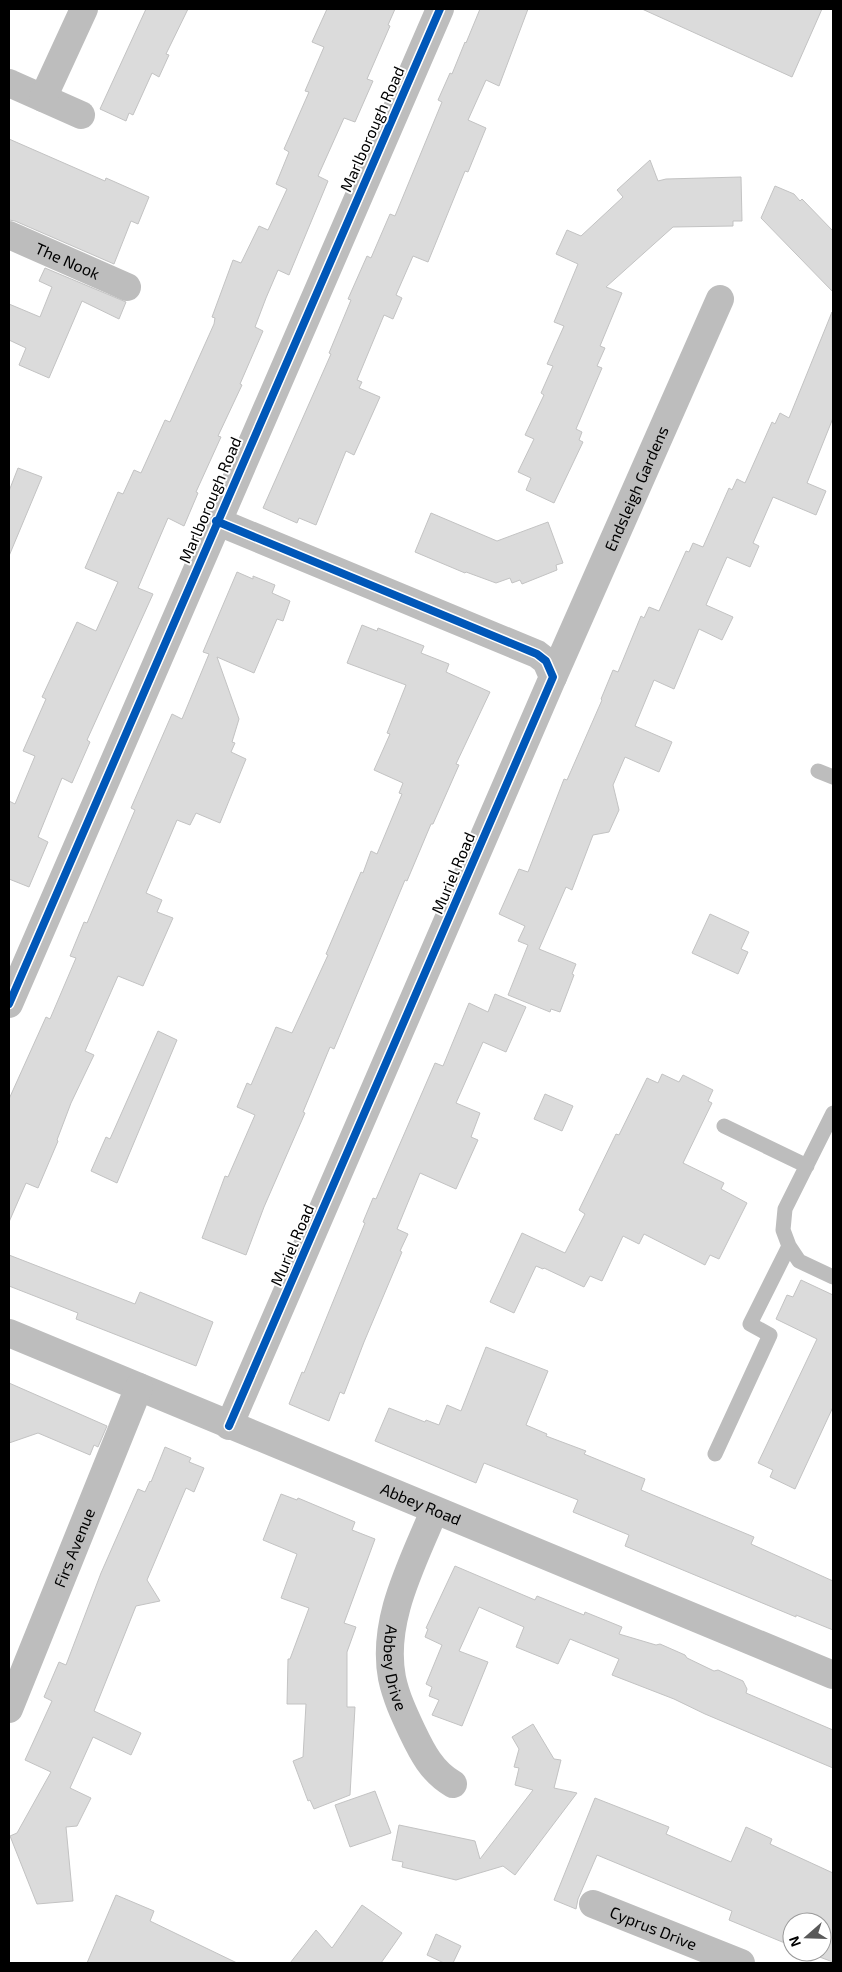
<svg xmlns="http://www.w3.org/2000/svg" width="842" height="1972" font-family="'Exo 2',sans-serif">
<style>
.building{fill:#dbdbdb;stroke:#c3c3c3}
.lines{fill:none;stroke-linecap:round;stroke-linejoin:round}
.lane{stroke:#bdbdbd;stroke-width:15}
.street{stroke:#bdbdbd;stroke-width:28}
.cycleway-casing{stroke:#fff;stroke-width:11}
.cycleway{stroke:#0057b8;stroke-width:8}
.labels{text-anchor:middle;stroke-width:4;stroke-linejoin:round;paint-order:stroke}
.street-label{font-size:16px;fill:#000;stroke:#fff}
</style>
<rect width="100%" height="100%" fill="#fff"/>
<!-- building -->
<path class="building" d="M 146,9 L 188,9 L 166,54 L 169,55 L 159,77 L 152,73 L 133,115 L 129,113 L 126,121 L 100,109 Z
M 327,9 L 395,9 L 388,25 L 390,26 L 367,79 L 373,81 L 355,122 L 344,118 L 318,176 L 328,181 L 289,275 L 278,270 L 266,298 L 255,327 L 263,331 L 240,384 L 242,385 L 218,436 L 221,437 L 196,492 L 198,493 L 184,526 L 168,518 L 138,588 L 153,594 L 87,740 L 90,742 L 72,783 L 62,778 L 38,837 L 48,842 L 29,887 L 9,879 L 9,801 L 15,804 L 35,756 L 23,751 L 46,699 L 42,697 L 77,622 L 96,631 L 118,582 L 85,568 L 118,492 L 123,494 L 134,470 L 141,473 L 165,420 L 170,422 L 214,324 L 215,318 L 212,317 L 233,260 L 241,263 L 259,226 L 268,230 L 287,189 L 276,184 L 289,152 L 284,149 L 309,92 L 305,91 L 324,47 L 312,42 Z
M 480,9 L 528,9 L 499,86 L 486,80 L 468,120 L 486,128 L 468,172 L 465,171 L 428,262 L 413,256 L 396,295 L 402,298 L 393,319 L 384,315 L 357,380 L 362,382 L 359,388 L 380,397 L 354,455 L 346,451 L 316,525 L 299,518 L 297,523 L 263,508 L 331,354 L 329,353 L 351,300 L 348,299 L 367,256 L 371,258 L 390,214 L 395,216 L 442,102 L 438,100 L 450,73 L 452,74 L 465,42 L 466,43 Z
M 642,9 L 822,9 L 792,77 Z
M 9,139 L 105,181 L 106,178 L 149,197 L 138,224 L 131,221 L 114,264 L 15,221 L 9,220 Z
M 650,160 L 658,181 L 666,179 L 741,177 L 742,221 L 733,221 L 733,226 L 673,227 L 606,287 L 622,293 L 600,346 L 605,348 L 597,366 L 602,368 L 576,429 L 582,432 L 579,440 L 583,442 L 554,503 L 526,490 L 531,478 L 518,472 L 534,439 L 525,435 L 544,395 L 541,393 L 553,366 L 547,364 L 564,326 L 554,322 L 578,264 L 556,254 L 567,230 L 581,236 L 623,197 L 617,190 Z
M 775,186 L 794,194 L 800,201 L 802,199 L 833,231 L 833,292 L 761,218 Z
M 45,268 L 126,302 L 119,319 L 82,301 L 49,378 L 19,365 L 26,348 L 9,340 L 9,304 L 40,317 L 52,287 L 39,281 Z
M 832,312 L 833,418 L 807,483 L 826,491 L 816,515 L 773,497 L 753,543 L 759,546 L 750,567 L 727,557 L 706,605 L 733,617 L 722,640 L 699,629 L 674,689 L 654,680 L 635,726 L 672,742 L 659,772 L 625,757 L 613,785 L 619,810 L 609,832 L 593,835 L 572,890 L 566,887 L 539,949 L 576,964 L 572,974 L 574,975 L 560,1012 L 551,1009 L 550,1012 L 508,995 L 528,945 L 518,941 L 525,926 L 499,914 L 519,869 L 528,872 L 564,779 L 567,780 L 602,700 L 601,699 L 613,670 L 618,672 L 641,616 L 644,618 L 649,607 L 659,611 L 686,551 L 689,552 L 693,543 L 703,547 L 729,488 L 732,490 L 737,479 L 745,483 L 772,422 L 775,424 L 780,413 L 789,418 Z
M 18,468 L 42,477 L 9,556 L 9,491 Z
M 431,513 L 497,541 L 548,522 L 563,563 L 556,565 L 557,570 L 522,584 L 520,580 L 512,583 L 510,578 L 496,583 L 466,572 L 465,573 L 415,552 Z
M 237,572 L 253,579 L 253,576 L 275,585 L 272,593 L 290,601 L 283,621 L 277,619 L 254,673 L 217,657 L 239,719 L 232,742 L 235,743 L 231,752 L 246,759 L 220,823 L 196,813 L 190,825 L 177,820 L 146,893 L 162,900 L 157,912 L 173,918 L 143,986 L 118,976 L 85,1051 L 94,1055 L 71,1103 L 57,1140 L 58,1141 L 38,1188 L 26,1183 L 9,1222 L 9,1099 L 46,1017 L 50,1019 L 76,958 L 70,956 L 84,922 L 87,923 L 109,871 L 135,810 L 131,808 L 172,714 L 182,719 L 209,654 L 203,652 Z
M 362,625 L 377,631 L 378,628 L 424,646 L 421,653 L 449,664 L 446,672 L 490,692 L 456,764 L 459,765 L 433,824 L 431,824 L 407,881 L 405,880 L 334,1049 L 330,1047 L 303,1112 L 305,1113 L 264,1207 L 246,1255 L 202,1238 L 225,1176 L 228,1177 L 255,1115 L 237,1107 L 247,1083 L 251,1085 L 276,1027 L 292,1033 L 328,955 L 326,954 L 361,872 L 363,873 L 371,851 L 377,854 L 402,794 L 399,793 L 403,783 L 374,770 L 390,734 L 387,733 L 406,685 L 347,663 Z
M 710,914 L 749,932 L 741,949 L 748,952 L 738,974 L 692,953 Z
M 495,994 L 526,1007 L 506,1052 L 483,1042 L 456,1103 L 480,1113 L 471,1137 L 478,1140 L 456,1189 L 420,1173 L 397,1229 L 408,1234 L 400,1251 L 402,1252 L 364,1342 L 344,1394 L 340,1392 L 329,1421 L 289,1404 L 302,1372 L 304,1373 L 365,1223 L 363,1222 L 373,1198 L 376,1199 L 435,1063 L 443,1066 L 469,1003 L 488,1012 Z
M 158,1031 L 177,1040 L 117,1183 L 91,1171 L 106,1137 L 110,1139 Z
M 662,1074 L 679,1082 L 683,1075 L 713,1090 L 708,1101 L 712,1103 L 683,1163 L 724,1183 L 721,1189 L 747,1203 L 719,1259 L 710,1255 L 705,1265 L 644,1234 L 639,1244 L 623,1236 L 602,1281 L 590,1276 L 584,1287 L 544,1268 L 543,1269 L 536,1266 L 514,1313 L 490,1302 L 522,1233 L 565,1253 L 585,1214 L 579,1210 L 616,1134 L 619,1135 L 647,1078 L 658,1083 Z
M 545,1094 L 573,1106 L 562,1131 L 534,1119 Z
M 9,1255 L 135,1304 L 140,1292 L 213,1322 L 196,1366 L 76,1319 L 78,1313 L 9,1286 Z
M 801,1280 L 833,1295 L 833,1407 L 795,1489 L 770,1477 L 773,1470 L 758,1463 L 817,1339 L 776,1319 L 787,1295 L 793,1297 Z
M 486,1347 L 548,1371 L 526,1425 L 547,1434 L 546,1436 L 586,1451 L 584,1454 L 645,1479 L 641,1490 L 754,1537 L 751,1544 L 833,1581 L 833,1630 L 796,1615 L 796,1617 L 625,1546 L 629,1535 L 573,1512 L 578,1500 L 484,1463 L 476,1483 L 375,1441 L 389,1408 L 425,1422 L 426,1420 L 439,1425 L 447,1405 L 461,1411 Z
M 9,1383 L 107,1426 L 98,1447 L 94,1445 L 90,1455 L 38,1433 L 9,1443 Z
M 165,1447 L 191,1458 L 189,1462 L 204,1468 L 194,1492 L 186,1488 L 147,1580 L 160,1601 L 136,1606 L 94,1711 L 141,1733 L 131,1755 L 93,1737 L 70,1788 L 91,1798 L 77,1826 L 66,1827 L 73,1901 L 37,1904 L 10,1836 L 17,1833 L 51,1772 L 25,1760 L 52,1701 L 44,1697 L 59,1662 L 66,1665 L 101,1573 L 138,1489 L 145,1492 L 150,1481 L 151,1482 Z
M 281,1494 L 297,1500 L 298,1498 L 355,1522 L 352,1530 L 375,1539 L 344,1623 L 356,1627 L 347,1652 L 347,1707 L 355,1707 L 350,1795 L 314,1809 L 310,1800 L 308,1801 L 293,1761 L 303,1757 L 306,1704 L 287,1704 L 288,1659 L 290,1659 L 309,1608 L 281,1598 L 297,1554 L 263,1540 Z
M 455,1566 L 535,1600 L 537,1596 L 584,1615 L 585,1612 L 622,1627 L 619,1634 L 656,1645 L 660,1644 L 685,1655 L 687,1658 L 714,1671 L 718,1670 L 743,1681 L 747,1689 L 746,1693 L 833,1730 L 833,1768 L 705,1714 L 674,1699 L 612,1675 L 619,1659 L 570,1639 L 558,1664 L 516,1647 L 524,1627 L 479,1607 L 459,1651 L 488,1662 L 462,1726 L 432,1715 L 439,1700 L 429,1696 L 432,1687 L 426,1684 L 442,1645 L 425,1637 L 428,1629 L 426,1628 Z
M 533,1724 L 554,1759 L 561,1760 L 554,1788 L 577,1793 L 515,1875 L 503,1866 L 456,1880 L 402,1867 L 403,1862 L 392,1860 L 399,1825 L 475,1841 L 480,1859 L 533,1790 L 515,1785 L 519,1768 L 514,1767 L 519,1749 L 512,1737 Z
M 375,1791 L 391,1833 L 350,1847 L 335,1805 Z
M 595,1798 L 669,1827 L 666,1834 L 731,1862 L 746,1827 L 772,1839 L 770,1844 L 833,1873 L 833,1962 L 806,1952 L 822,1952 L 822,1922 L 792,1922 L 792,1946 L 729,1920 L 732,1911 L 597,1855 L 578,1899 L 576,1909 L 554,1900 Z
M 116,1895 L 154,1911 L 150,1921 L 237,1963 L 87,1963 Z
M 362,1905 L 402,1933 L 381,1963 L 290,1963 L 316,1930 L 332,1948 Z
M 436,1934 L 461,1946 L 453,1963 L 444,1963 L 427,1955 Z"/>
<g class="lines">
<!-- lane -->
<path class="lane" d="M 818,771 L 833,777
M 833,1113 L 785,1209 L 783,1230 L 789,1246 L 799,1261 L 833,1277
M 724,1126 L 807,1166
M 715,1454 L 770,1335 L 750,1324 L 789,1246"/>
<!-- street -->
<g class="street">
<path d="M 9,83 L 81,115"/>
<path d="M 43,98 L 84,9"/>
<path id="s1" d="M 9,235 L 127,287"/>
<path d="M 216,521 L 537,654 L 546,661 L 553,677 L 229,1426"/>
<path id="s2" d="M 553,677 L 720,299"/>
<path d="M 9,1004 L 440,9"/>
<path id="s3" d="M 9,1333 L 833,1675"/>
<path id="s4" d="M 434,1511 C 413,1563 381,1620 392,1678 C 396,1697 404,1714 412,1731 C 422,1752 432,1772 453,1784"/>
<path id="s5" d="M 9,1709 L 139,1387"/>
<path id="s6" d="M 593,1904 L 741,1963"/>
</g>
<!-- cycleway casing -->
<g class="cycleway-casing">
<path id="cycleway" d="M 216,521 L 537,654 L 546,661 L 553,677 L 229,1426
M 9,1004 L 440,9"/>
</g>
<!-- cycleway -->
<use href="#cycleway" class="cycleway"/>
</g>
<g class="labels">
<!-- street labels -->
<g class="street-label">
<text transform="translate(372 129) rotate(-66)" y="6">Marlborough Road</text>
<text dy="6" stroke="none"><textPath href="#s1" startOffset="64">The Nook</textPath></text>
<text dy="6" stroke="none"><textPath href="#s2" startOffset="206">Endsleigh Gardens</textPath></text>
<text transform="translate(210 500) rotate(-67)" y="6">Marlborough Road</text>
<text transform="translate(453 873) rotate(-67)" y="6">Muriel Road</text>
<text transform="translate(292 1245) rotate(-67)" y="6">Muriel Road</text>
<text dy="6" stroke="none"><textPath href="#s3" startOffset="446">Abbey Road</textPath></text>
<text dy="6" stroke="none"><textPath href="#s5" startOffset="174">Firs Avenue</textPath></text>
<text dy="6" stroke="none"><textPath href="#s4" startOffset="165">Abbey Drive</textPath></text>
<text dy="6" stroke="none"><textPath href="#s6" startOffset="65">Cyprus Drive</textPath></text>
</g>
</g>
<!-- border -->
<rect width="842" height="1972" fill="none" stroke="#000000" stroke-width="20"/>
<!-- north arrow -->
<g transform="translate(807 1937) rotate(250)"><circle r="24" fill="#ffffff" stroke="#999999"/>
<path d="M0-4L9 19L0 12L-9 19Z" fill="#595959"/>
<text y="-8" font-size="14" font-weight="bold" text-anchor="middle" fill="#000000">N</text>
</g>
</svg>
